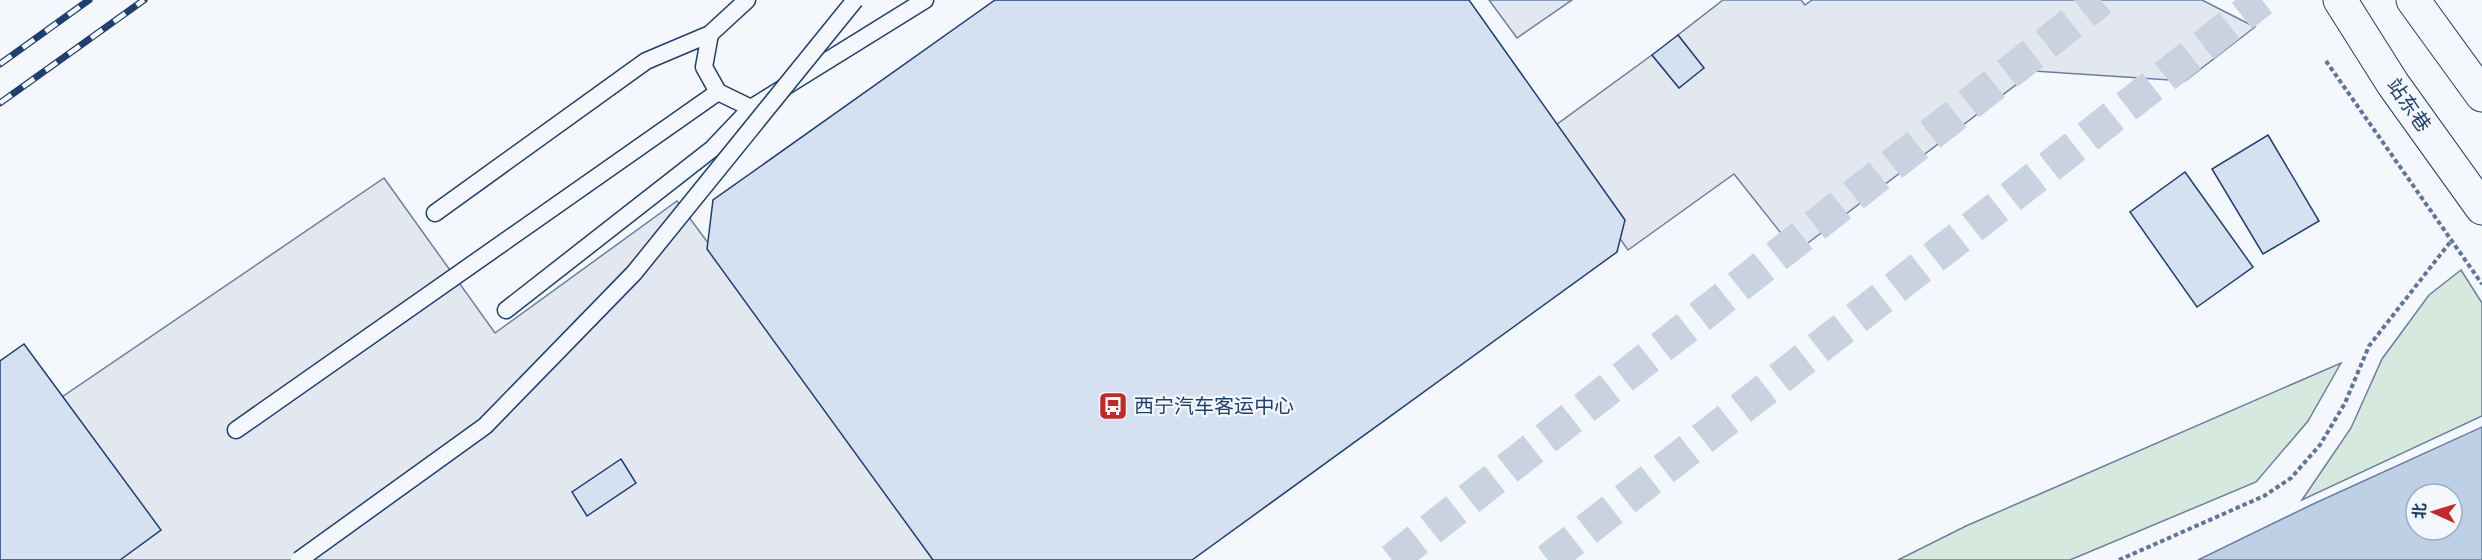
<svg xmlns="http://www.w3.org/2000/svg" width="2482" height="560" font-family="Inter,'Noto Sans SC',sans-serif">
<style>
.green{fill:#d7e8df;stroke:#687fa3;stroke-width:1.5}
.parking{fill:#e3e8f0;stroke:#687fa3;stroke-width:1.5}
.water{fill:#bed0e5;stroke:#687fa3;stroke-width:1.5;fill-rule:evenodd}
.building{fill:#d5e0f0;stroke:#1d3f73;stroke-width:1.5}
.lines{fill:none;stroke-linecap:round;stroke-linejoin:round}
.trunk-tunnel{stroke:#c9d2e0;stroke-width:33;stroke-dasharray:33 16;stroke-linecap:butt}
.service-casing{stroke:#1d3f73;stroke-width:19}
.secondary-casing{stroke:#1d3f73;stroke-width:35}
.path{stroke:#5e769c;stroke-width:4;stroke-dasharray:4.5 3;stroke-linecap:butt}
.service{stroke:#f4f7fb;stroke-width:16}
.secondary{stroke:#f4f7fb;stroke-width:33}
.rail-casing{stroke:#1d3f73;stroke-width:7}
.rail{stroke:#f4f7fb;stroke-width:4.5;stroke-dasharray:14;stroke-linecap:butt}
.service-bridge-casing{stroke:#1d3f73;stroke-width:19;stroke-linecap:butt}
.service-bridge{stroke:#f4f7fb;stroke-width:16}
.labels{text-anchor:middle;stroke-width:4.5;stroke-linejoin:round;paint-order:stroke}
.street-label{font-size:20px;fill:#1d3f73;stroke:#f4f7fb}
.poi-label{font-size:20px;fill:#1d3f73;stroke:#f4f7fb;text-anchor:start}
</style>
<rect width="100%" height="100%" fill="#f4f7fb"/>
<!-- green -->
<path class="green" d="M 2461,270 L 2482,303 L 2482,416 L 2302,500 L 2351,428 L 2382,359 L 2429,295 Z
M 2341,363 L 2308,421 L 2256,482 L 2070,560 L 1898,560 L 1966,526 Z"/>
<!-- parking -->
<path class="parking" d="M 1489,0 L 1572,0 L 1517,38 Z
M 1723,0 L 1801,0 L 1805,5 L 1812,0 L 2202,0 L 2255,27 L 2185,81 L 2034,71 L 1796,252 L 1734,174 L 1628,250 L 1545,133 L 1652,55 L 1679,88 L 1703,68 L 1678,35 Z
M 384,178 L 495,333 L 677,201 L 943,560 L 95,560 L 9,433 Z"/>
<!-- water -->
<path class="water" d="M 2482,427 L 2482,560 L 2198,560 L 2311,505 ZM 2416,494 L 2452,494 L 2452,530 L 2416,530 Z"/>
<!-- building -->
<path class="building" d="M 995,0 L 1469,0 L 1625,220 L 1617,252 L 1192,560 L 933,560 L 707,249 L 713,200 Z
M 1678,35 L 1704,68 L 1679,88 L 1652,55 Z
M 2268,135 L 2319,221 L 2263,254 L 2212,169 Z
M 2185,172 L 2253,267 L 2197,307 L 2130,212 Z
M 24,344 L 161,530 L 120,560 L 0,560 L 0,361 Z
M 621,459 L 636,483 L 587,516 L 572,492 Z"/>
<g class="lines">
<!-- trunk-tunnel -->
<path class="trunk-tunnel" d="M 1392,560 L 2101,0
M 1548,560 L 2262,0"/>
<!-- service casing -->
<g class="service-casing">
<path id="service" d="M 747,0 L 710,34 L 704,67 L 718,92 L 751,108 L 925,0
M 435,213 L 646,61 L 710,34
M 506,310 L 712,149 L 751,108
M 236,430 L 718,92"/>
</g>
<!-- secondary casing -->
<g class="secondary-casing">
<path id="secondary" d="M 2340,0 L 2393,84 L 2482,208
M 2413,0 L 2482,95"/>
</g>
<!-- path -->
<path class="path" d="M 2326,61 L 2482,284
M 2119,560 L 2264,496 L 2291,478 L 2320,445 L 2345,403 L 2369,346 L 2451,241"/>
<!-- service -->
<use href="#service" class="service"/>
<!-- secondary -->
<use href="#secondary" class="secondary"/>
<!-- rail casing -->
<g class="rail-casing">
<path id="rail" d="M 0,64 L 89,0
M 0,103 L 144,0"/>
</g>
<!-- rail -->
<use href="#rail" class="rail"/>
<!-- service-bridge casing -->
<g class="service-bridge-casing">
<path id="service-bridge" d="M 299,560 L 485,426 L 634,273 L 855,0"/>
</g>
<!-- service-bridge -->
<use href="#service-bridge" class="service-bridge"/>
</g>
<!-- icons -->
<defs>
<g id="bus-square" transform="scale(1.5)"><rect x="-9" y="-9" width="18" height="18" rx="4" fill="#c62828" stroke="#f4f7fb"/><path d="M-5-6H5V4H4V6H2V4H-2V6H-4V4H-5ZM-3.5-4V0h7V-4ZM-3.5 1.2v1.5H-2V1.2ZM2 1.2v1.5H3.5V1.2Z" fill="#fff"/></g>
</defs>
<g fill-rule="evenodd">
<use href="#bus-square" x="1113" y="406"/>
</g>
<g class="labels">
<!-- street labels -->
<g class="street-label">
<text transform="translate(2409 105) rotate(55)" y="7">站东巷</text>
</g>
<!-- poi labels -->
<g class="poi-label">
<text x="1134" y="413">西宁汽车客运中心</text>
</g>
</g>
<!-- north arrow -->
<g transform="translate(2434 512) rotate(274)"><circle r="28" fill="#f4f7fb" stroke="#9eadc5" stroke-width="1.5"/>
<path d="M0-4.5L10 22L0 15L-10 22Z" fill="#c62828"/>
<text y="-9" font-size="16" font-weight="bold" text-anchor="middle" fill="#1d3f73">北</text>
</g>
</svg>
